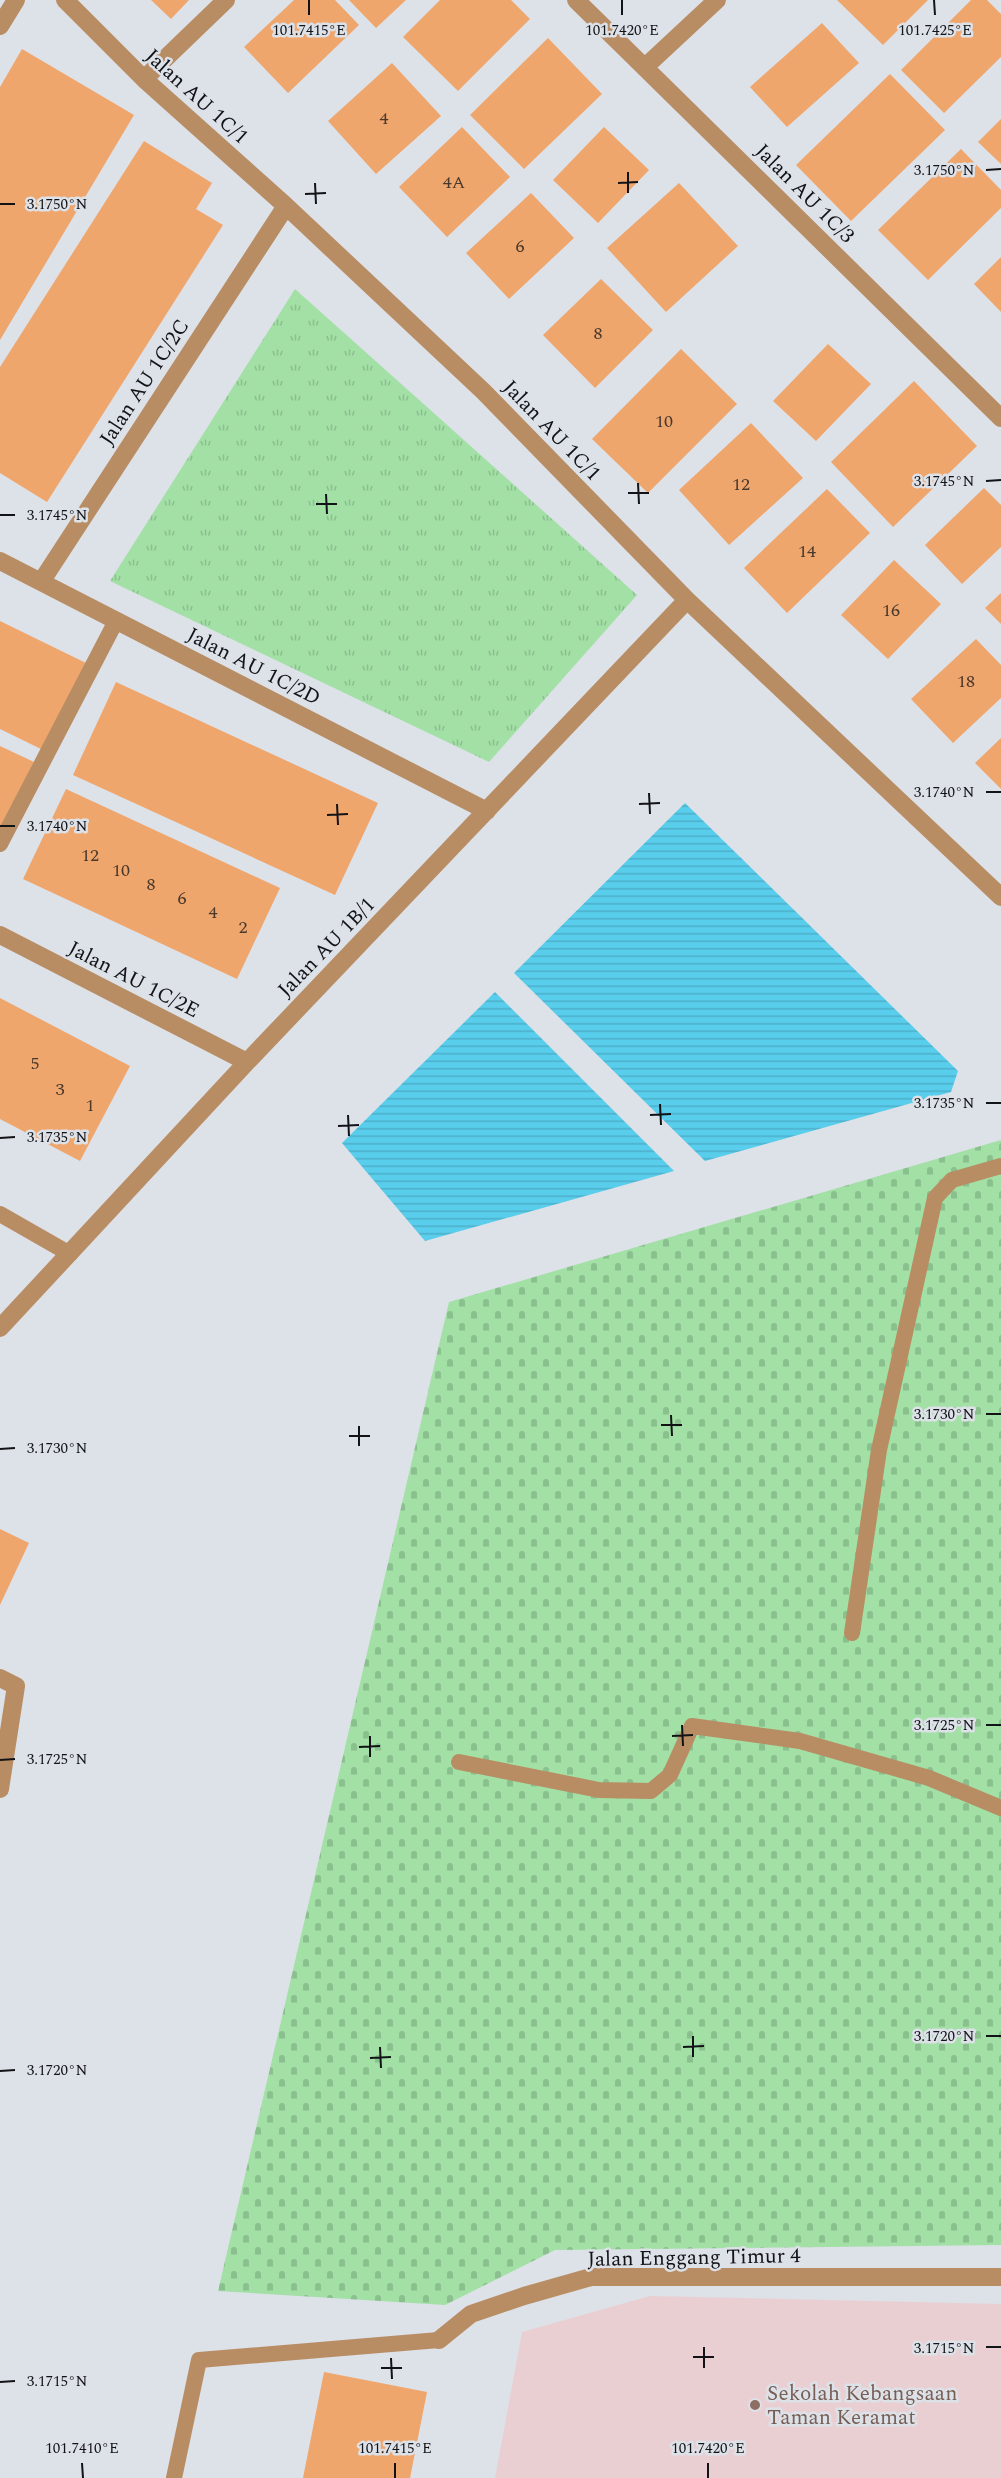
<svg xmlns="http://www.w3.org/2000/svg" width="1001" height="2478" font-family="Spectral,serif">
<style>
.education{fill:#eacfd2}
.cemetery{fill:url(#cemetery-stones)}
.park{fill:url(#park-tufts)}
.water{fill:url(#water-rules)}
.building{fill:#efa66d}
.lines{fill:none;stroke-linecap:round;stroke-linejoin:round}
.lane{stroke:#b98d64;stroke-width:16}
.street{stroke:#b98d64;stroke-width:18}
.ticks{fill:none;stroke:#121316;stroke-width:2}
.education-dot{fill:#8d6e63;stroke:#dde1e8;stroke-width:2}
.labels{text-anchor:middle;stroke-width:5;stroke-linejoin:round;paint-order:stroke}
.number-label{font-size:18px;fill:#49382c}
.street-label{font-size:21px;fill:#121316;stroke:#dde1e8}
.education-label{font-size:21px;fill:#785e54;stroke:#dde1e8;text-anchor:start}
.ticks-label{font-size:15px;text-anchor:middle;fill:#121316;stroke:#dde1e8;stroke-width:5;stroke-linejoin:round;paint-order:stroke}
</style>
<defs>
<pattern id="cemetery-stones" width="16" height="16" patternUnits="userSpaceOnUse" patternTransform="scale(1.5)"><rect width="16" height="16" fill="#a2e0a6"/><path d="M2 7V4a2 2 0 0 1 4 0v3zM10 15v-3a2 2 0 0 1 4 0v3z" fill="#8abf8e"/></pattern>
<pattern id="park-tufts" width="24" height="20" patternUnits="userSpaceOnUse" patternTransform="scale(1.5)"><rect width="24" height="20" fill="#a2e0a6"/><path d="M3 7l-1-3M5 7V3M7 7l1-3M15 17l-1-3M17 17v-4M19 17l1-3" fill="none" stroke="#8abf8e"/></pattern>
<pattern id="water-rules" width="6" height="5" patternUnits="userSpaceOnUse" patternTransform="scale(1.5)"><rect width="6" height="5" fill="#58cdec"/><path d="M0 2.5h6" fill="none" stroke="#4cafca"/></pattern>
</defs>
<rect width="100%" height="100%" fill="#dde1e8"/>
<!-- education -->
<path class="education" d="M 650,2296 L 1001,2304 L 1001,2478 L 495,2478 L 522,2332 Z"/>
<!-- cemetery -->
<path class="cemetery" d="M 1001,1140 L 1001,2245 L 555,2250 L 445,2305 L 218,2291 L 449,1302 Z"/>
<!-- park -->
<path class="park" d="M 295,289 L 637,595 L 489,762 L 110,581 Z"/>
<!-- water -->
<path class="water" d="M 685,803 L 958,1071 L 951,1092 L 705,1161 L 514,973 Z
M 495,992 L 674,1171 L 425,1241 L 342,1143 Z"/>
<!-- building -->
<path class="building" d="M 151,0 L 189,0 L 171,19 Z
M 294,0 L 335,0 L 359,25 L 288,93 L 244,47 Z
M 349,0 L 406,0 L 376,28 Z
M 440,0 L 511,0 L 530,19 L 458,91 L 403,37 Z
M 837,0 L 928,0 L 883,45 Z
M 971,0 L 987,0 L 1001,14 L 1001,57 L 944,113 L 901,70 Z
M 822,23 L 859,63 L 787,127 L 750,87 Z
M 548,38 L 602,94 L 524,169 L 470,115 Z
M 22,49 L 134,115 L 0,340 L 0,87 Z
M 392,63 L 441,116 L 376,174 L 328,121 Z
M 890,74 L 945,130 L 851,221 L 796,165 Z
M 1001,119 L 1001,164 L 978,142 Z
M 462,127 L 510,177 L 447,237 L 399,187 Z
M 604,127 L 649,170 L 598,223 L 553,180 Z
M 144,141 L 212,183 L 196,209 L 223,225 L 47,502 L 0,473 L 0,367 Z
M 961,149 L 1001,190 L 1001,208 L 928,280 L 878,230 Z
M 679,183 L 738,246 L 666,312 L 607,248 Z
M 531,193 L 574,238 L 509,299 L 466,253 Z
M 1001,257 L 1001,312 L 974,284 Z
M 601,279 L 653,330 L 595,388 L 543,335 Z
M 828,344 L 871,384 L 816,441 L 773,401 Z
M 681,349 L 737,404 L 648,493 L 592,439 Z
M 914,381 L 977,446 L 893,527 L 831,462 Z
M 751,423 L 803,478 L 729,545 L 679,490 Z
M 984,488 L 1001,505 L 1001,547 L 962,584 L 925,545 Z
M 827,489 L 870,533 L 787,613 L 744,568 Z
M 894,560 L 941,604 L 888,659 L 841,615 Z
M 1001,593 L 1001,624 L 985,608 Z
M 0,621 L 86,663 L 43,750 L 0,729 Z
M 976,639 L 1001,665 L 1001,698 L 953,743 L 911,699 Z
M 116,682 L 378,803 L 335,895 L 73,775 Z
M 1001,738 L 1001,789 L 975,763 Z
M 0,746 L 34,762 L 0,833 Z
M 66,789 L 280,888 L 237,979 L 23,879 Z
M 0,998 L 130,1066 L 80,1161 L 0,1119 Z
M 0,1529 L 29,1543 L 0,1605 Z
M 324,2372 L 427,2392 L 410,2478 L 303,2478 Z"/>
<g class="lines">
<!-- lane -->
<path class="lane" d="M 0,844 L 116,621
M 0,1214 L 70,1254
M 852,1633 L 879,1450 L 935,1198 L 952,1180 L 1001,1166
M 459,1762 L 599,1790 L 651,1791 L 670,1775 L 692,1726 L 800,1741 L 929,1778 L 1001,1808
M 174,2478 L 199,2360 L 439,2340"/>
<!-- street -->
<path class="street" d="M 65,0 L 144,79 L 286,206 L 483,391 L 687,600 L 1001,897
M 576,0 L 1001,418
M 0,26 L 16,0
M 645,67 L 717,0
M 144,79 L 226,0
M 0,561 L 487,811
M 41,582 L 286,206
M 0,935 L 247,1062
M 0,1328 L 247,1062 L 687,600
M 0,1678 L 16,1686 L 0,1789
M 439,2340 L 471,2314 L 524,2296 L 591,2277 L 1001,2277"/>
</g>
<!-- ticks -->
<path class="ticks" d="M 309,0 L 309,15M 622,0 L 622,15M 934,0 L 935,15M 986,170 L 1001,169M 628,172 L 628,193M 315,183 L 316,204M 618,183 L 638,182M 305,194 L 326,193M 0,204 L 15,204M 986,481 L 1001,480M 638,483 L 639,504M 628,493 L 649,493M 326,494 L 327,514M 316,504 L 337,504M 0,515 L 15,515M 986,792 L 1001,792M 649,793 L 650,814M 337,804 L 338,825M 639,804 L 660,803M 327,815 L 348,814M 0,826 L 15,826M 986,1103 L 1001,1103M 660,1104 L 661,1125M 348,1115 L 349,1136M 650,1115 L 671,1114M 338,1126 L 359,1125M 0,1138 L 15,1137M 986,1414 L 1001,1414M 671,1415 L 672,1436M 661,1425 L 682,1425M 359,1426 L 359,1446M 349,1436 L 370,1436M 0,1449 L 15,1448M 682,1725 L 683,1746M 986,1725 L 1001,1725M 370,1736 L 370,1757M 672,1736 L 693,1735M 359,1747 L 380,1746M 0,1760 L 15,1759M 693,2036 L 693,2057M 986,2036 L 1001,2036M 380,2047 L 381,2068M 683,2047 L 704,2046M 370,2058 L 391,2057M 0,2071 L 15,2070M 704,2347 L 704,2368M 986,2347 L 1001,2347M 693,2357 L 714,2357M 391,2358 L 392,2379M 381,2368 L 402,2368M 0,2382 L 15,2381M 82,2463 L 83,2478M 395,2463 L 395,2478M 708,2463 L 708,2478"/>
<!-- markers -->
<circle class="education-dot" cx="755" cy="2405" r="6"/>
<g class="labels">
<!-- number labels -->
<g class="number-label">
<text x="384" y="124">4</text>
<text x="454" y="188">4A</text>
<text x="520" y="252">6</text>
<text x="598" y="339">8</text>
<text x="664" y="427">10</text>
<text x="741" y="490">12</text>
<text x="807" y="557">14</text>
<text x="891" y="616">16</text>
<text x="966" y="687">18</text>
<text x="90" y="861">12</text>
<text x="121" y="876">10</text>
<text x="151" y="890">8</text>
<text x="182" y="904">6</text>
<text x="213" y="918">4</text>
<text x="243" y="933">2</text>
<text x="35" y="1069">5</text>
<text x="60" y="1095">3</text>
<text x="90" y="1111">1</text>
</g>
<!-- street labels -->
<g class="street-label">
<text transform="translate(197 96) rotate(42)" y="7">Jalan AU 1C/1</text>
<text transform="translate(805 193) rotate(45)" y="7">Jalan AU 1C/3</text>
<text transform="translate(144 382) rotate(-57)" y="7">Jalan AU 1C/2C</text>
<text transform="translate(552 430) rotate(46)" y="7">Jalan AU 1C/1</text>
<text transform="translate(254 666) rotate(27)" y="7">Jalan AU 1C/2D</text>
<text transform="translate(326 947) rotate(-46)" y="7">Jalan AU 1B/1</text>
<text transform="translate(134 979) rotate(27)" y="7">Jalan AU 1C/2E</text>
<text transform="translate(694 2257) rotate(-1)" y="7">Jalan Enggang Timur 4</text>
</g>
<!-- education labels -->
<g class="education-label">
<text x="767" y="2400">Sekolah Kebangsaan<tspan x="767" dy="24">Taman Keramat</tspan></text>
</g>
</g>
<g class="ticks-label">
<text x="309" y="35">101.7415°E</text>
<text x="622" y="35">101.7420°E</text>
<text x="935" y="35">101.7425°E</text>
<text x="944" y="175">3.1750°N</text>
<text x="57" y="209">3.1750°N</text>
<text x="944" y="486">3.1745°N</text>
<text x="57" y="520">3.1745°N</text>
<text x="944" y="797">3.1740°N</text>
<text x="57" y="831">3.1740°N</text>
<text x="944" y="1108">3.1735°N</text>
<text x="57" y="1142">3.1735°N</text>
<text x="944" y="1419">3.1730°N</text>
<text x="57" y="1453">3.1730°N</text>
<text x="944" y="1730">3.1725°N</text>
<text x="57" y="1764">3.1725°N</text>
<text x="944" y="2041">3.1720°N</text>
<text x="57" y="2075">3.1720°N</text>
<text x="944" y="2353">3.1715°N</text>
<text x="57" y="2386">3.1715°N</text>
<text x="82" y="2453">101.7410°E</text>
<text x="395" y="2453">101.7415°E</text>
<text x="708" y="2453">101.7420°E</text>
</g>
</svg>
